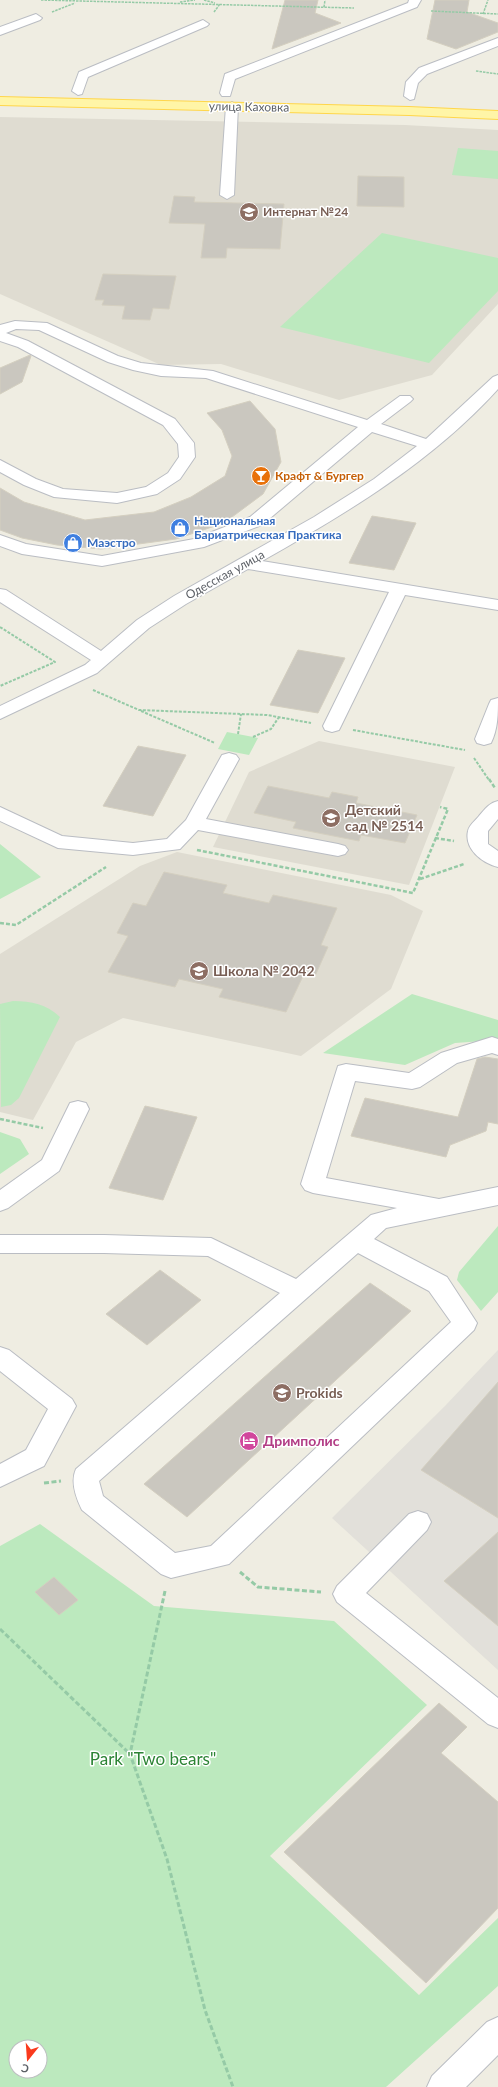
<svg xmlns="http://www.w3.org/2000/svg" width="498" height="2087" font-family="Lato,sans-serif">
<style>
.industrial{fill:#e2e0da}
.education{fill:#dfdcd1}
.green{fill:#bce9be;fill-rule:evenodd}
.building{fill:#cac7bf;stroke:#d4cfc0}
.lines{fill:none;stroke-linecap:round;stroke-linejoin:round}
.minor-casing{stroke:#babdc3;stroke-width:2}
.major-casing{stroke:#ffd64b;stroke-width:2}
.path-far3{stroke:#95caa6;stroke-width:1.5;stroke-dasharray:2.5 1;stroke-linecap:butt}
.path-far2{stroke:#95caa6;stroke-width:2;stroke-dasharray:3 1.5;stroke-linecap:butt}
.path-far1{stroke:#95caa6;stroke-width:2.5;stroke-dasharray:4 2;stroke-linecap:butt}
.path{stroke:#95caa6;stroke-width:3;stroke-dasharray:5 2.5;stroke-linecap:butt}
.minor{fill:#fff;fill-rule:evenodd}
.major{fill:#fff5a7;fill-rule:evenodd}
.labels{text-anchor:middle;stroke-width:3;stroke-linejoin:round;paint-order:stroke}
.far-street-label{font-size:12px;fill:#5b5f65;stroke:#fff}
.far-education-label{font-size:12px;font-weight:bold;fill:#785e54;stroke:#fff;text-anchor:start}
.far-food-label{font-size:12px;font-weight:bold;fill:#c56008;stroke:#fff;text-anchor:start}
.far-shop-label{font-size:12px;font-weight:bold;fill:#366cbe;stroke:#fff;text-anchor:start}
.education-label{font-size:14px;font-weight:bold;fill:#785e54;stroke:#fff;text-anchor:start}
.hotel-label{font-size:14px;font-weight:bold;fill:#b23c85;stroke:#fff;text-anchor:start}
.near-park-label{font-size:17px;fill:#2b8334;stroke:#fff}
</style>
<rect width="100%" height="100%" fill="#efede2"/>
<!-- industrial -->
<path class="industrial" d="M 498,1350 L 498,1670 L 332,1518 L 445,1406 Z"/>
<!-- education -->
<path class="education" d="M 0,117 L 405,125 L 498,130 L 498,304 L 432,375 L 339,400 L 221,364 L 161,365 L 0,294 Z
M 319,741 L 455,767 L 409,885 L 213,847 L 249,772 Z
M 177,852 L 391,895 L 423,911 L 391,989 L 301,1056 L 123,1018 L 76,1042 L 33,1120 L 0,1112 L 0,954 L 140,866 Z"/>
<!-- green -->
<path class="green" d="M 458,148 L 498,151 L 498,179 L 452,175 Z
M 382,233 L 498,258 L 498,291 L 429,363 L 280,327 Z
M 227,732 L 258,738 L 249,755 L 218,749 Z
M 0,844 L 41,877 L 0,899 Z
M 412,994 L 498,1020 L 498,1040 L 455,1043 L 405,1065 L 323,1053 Z
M 13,1001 C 32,1001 46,1004 60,1017 L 19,1098 L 11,1105 L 1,1107 L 0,1004 Z
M 0,1132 L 20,1139 L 29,1154 L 0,1174 Z
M 498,1226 L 498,1292 L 481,1311 L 457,1280 L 459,1272 Z
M 40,1524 L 154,1606 L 334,1621 L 427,1705 L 270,1856 L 419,1995 L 498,1918 L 498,1986 L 386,2087 L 0,2087 L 0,1546 ZM 16,2047 L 40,2047 L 40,2071 L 16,2071 Z"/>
<!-- building -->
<path class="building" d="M 285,0 L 318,0 L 315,13 L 341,23 L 272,49 Z
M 435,0 L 469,0 L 467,12 L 498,23 L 498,32 L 456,49 L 427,39 Z
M 358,176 L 404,177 L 404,207 L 357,206 Z
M 174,196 L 195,197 L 194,202 L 284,204 L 280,249 L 227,248 L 226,258 L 201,258 L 205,224 L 169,223 Z
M 103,274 L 176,276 L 169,309 L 153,308 L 150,320 L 122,319 L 125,306 L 102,305 L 104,300 L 95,300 Z
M 30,355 L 31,356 L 22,382 L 0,394 L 0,368 Z
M 250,401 L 275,429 L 281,462 L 263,494 L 224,523 L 176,539 L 101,549 L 57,545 L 22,538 L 0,530 L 0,488 L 24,502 L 85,520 L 154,512 L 191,497 L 225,476 L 232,456 L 222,430 L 207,413 Z
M 372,516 L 416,523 L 394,570 L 349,563 Z
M 298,650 L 345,658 L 318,713 L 270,705 Z
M 138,746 L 186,755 L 153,816 L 103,806 Z
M 268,786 L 329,798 L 332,792 L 358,797 L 356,803 L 417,815 L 405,843 L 361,835 L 359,841 L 293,828 L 296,822 L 254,813 Z
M 164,872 L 227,885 L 223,893 L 269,903 L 273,895 L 337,908 L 321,945 L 328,947 L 315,976 L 304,974 L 286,1012 L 219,997 L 223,989 L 179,979 L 175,987 L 108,972 L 128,936 L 117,933 L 133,903 L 146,906 Z
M 485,1057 L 498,1059 L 498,1124 L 488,1122 L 486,1131 L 450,1145 L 446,1157 L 351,1136 L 365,1098 L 458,1117 L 477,1059 Z
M 145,1106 L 197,1117 L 163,1200 L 109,1188 Z
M 160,1270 L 201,1300 L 147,1345 L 106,1314 Z
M 370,1283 L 411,1311 L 187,1517 L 144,1484 Z
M 498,1382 L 498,1518 L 421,1470 Z
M 498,1532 L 498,1626 L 444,1581 Z
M 54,1577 L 78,1600 L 59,1615 L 35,1592 Z
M 439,1703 L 467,1727 L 441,1753 L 498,1802 L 498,1908 L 426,1983 L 284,1852 Z"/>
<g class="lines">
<!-- minor casing -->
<g class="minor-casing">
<path id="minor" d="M 409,0 L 421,0 L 417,7 L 235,79 L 230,96 L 222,96 L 220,93 L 225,74 L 408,3 Z
M 36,14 L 42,18 L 40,20 L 0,35 L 0,27 Z
M 203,20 L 209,24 L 207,26 L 88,77 L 82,94 L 78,95 L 72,91 L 79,72 Z
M 498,38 L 498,46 L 427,74 L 418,83 L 414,99 L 410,100 L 404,96 L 406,82 L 419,68 Z
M 232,102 L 238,106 L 234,195 L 227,199 L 220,195 L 226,106 Z
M 15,321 L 47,323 L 118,356 L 141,363 L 213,371 L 367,420 L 400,396 L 410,396 L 413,399 L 410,402 L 381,424 L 426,439 L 493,377 L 498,375 L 498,389 C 432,462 347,513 262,561 L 498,600 L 498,610 L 405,595 L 341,726 L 339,730 L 332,732 L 325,730 L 323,726 L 389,592 L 248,569 L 186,604 L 149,628 L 97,673 L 0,719 L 0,706 L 85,665 L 91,660 L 0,602 L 0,589 L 6,590 L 101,651 L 137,620 L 174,596 L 314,517 L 374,479 L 417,446 L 372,432 L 262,525 L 204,547 L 102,566 L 22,554 L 0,546 L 0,535 L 26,544 L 102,556 L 194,539 L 250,517 L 358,427 L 206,378 L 161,376 L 133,370 L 108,362 L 39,330 L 16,329 L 6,333 L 28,341 L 175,419 L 194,443 L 195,457 L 180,479 L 157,494 L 117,503 L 54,497 L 24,485 L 0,472 L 0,460 L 36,479 L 63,489 L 117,493 L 146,487 L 168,473 L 179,457 L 178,444 L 163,425 L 18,347 L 0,341 L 0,325 Z
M 498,698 C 498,714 498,729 491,743 L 484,745 L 477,743 L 475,739 L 489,704 L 491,700 Z
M 229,753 L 236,755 L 239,759 L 206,819 L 338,844 L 345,846 L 348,850 L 345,854 L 338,856 L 198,830 L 180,849 L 133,855 L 58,848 L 0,821 L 0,807 L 62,836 L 133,843 L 167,839 L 186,820 L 222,755 Z
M 498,801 L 498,819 L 488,831 L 488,844 L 498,851 L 498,867 C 482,863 464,849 468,831 C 469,825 476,820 479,816 C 485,809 489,803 498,801 Z
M 492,1037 L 498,1039 L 498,1055 L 492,1053 L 457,1063 L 420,1087 L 412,1089 L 355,1081 L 326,1178 L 439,1199 L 498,1187 L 498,1205 L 386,1228 L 374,1239 L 447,1277 L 477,1323 L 474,1330 L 229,1564 L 171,1578 L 161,1574 L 82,1510 C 76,1498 70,1482 76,1469 L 280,1293 L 208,1256 L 104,1253 L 0,1253 L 0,1235 L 104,1235 L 211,1238 L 296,1279 L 371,1215 L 397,1208 L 313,1193 L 305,1190 L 301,1184 L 338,1066 L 346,1064 L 409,1073 L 441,1053 ZM 358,1253 L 429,1291 L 451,1322 L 211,1546 L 175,1553 L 103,1496 L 99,1481 Z
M 78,1101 L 86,1103 L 89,1109 L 59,1171 L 8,1208 L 0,1211 L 0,1190 L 42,1160 L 70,1103 Z
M 0,1347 L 9,1350 L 72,1399 L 76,1406 L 44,1466 L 0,1487 L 0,1464 L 26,1450 L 48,1409 L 0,1371 Z
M 418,1511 L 427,1514 L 431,1522 L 427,1530 L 366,1593 L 498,1698 L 498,1728 L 488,1724 L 337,1602 L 333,1594 L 337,1586 L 409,1514 Z
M 498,2017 L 498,2055 L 466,2087 L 427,2087 L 432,2076 L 487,2022 Z"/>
</g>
<!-- major casing -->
<g class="major-casing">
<path id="major" d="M 0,97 L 409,107 L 498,111 L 498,119 L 409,115 L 0,105 Z"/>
</g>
<!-- path-far3 -->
<path class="path-far3" d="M 41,0 L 354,8
M 204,0 L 215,3
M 180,2 L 195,0
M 324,7 L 325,0
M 431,11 L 498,14
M 52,12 L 75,3
M 214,12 L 220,4
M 483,14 L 488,0
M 476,71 L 498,74"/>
<!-- path-far2 -->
<path class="path-far2" d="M 0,627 L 55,662 L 0,686
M 93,690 L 139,710 L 267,715 L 311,723
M 141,711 L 215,743
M 353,730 L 465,750
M 238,734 L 241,714
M 253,737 L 271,729 L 279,717
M 474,758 L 489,780"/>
<!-- path-far1 -->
<path class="path-far1" d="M 489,779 L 495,788
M 435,838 L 454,841
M 197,850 L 413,893 L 448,809 L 440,807
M 420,879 L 464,864
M 0,923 L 16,925 L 106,867
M 0,1119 L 43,1128"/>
<!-- path -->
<path class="path" d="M 44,1483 L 61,1481
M 240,1572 L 258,1587 L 321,1592
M 165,1591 L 130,1754 L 167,1859 L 205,2010 L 233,2087
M 0,1629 L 130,1754"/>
<!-- minor -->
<use href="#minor" class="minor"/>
<!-- major -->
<use href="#major" class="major"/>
</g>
<!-- icons -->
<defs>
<g id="school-disc" transform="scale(1)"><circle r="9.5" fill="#8d6e63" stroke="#fff"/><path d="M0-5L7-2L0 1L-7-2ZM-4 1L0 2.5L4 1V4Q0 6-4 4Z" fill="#fff"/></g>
<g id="bar-disc" transform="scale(1)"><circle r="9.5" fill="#e8710a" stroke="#fff"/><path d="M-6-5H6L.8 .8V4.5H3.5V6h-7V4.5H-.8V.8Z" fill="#fff"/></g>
<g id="shop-disc" transform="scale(1)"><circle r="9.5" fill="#3f7fe0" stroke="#fff"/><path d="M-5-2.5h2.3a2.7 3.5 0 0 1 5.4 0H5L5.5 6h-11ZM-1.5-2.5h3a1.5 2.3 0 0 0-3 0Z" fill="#fff"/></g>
<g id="hotel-disc" transform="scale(1)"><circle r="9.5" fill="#d1479c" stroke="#fff"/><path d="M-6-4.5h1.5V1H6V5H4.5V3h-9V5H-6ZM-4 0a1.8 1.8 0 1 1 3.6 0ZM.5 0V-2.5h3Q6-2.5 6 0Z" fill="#fff"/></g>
</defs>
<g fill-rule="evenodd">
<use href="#school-disc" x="249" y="212"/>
<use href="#bar-disc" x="261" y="476"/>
<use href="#shop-disc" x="180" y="528"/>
<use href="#shop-disc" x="73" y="543"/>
<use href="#school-disc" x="331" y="818"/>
<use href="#school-disc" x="199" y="971"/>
<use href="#school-disc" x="282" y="1393"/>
<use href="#hotel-disc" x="249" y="1441"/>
</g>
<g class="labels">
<!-- far-street labels -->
<g class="far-street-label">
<text transform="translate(249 107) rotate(1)" y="4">улица Каховка</text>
<text transform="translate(225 575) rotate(-29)" y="4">Одесская улица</text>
</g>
<!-- far-education labels -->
<g class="far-education-label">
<text x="263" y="216">Интернат №24</text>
</g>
<!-- far-food labels -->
<g class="far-food-label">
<text x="275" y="480">Крафт &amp; Бургер</text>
</g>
<!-- far-shop labels -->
<g class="far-shop-label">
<text x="194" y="525">Национальная<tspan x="194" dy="14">Бариатрическая Практика</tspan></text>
<text x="87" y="547">Маэстро</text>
</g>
<!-- education labels -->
<g class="education-label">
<text x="345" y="815">Детский<tspan x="345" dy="16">сад № 2514</tspan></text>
<text x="213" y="976">Школа № 2042</text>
<text x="296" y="1398">Prokids</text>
</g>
<!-- hotel labels -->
<g class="hotel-label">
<text x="263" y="1446">Дримполис</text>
</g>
<!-- near-park labels -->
<g class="near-park-label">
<text x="153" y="1765">Park "Two bears"</text>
</g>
</g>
<!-- north arrow -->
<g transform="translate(28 2059) rotate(197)"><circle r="19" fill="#ffffff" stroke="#bdbfc1"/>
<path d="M0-3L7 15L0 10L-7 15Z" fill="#fa3a1d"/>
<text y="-6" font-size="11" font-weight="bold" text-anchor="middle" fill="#5b5f65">С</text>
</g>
</svg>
